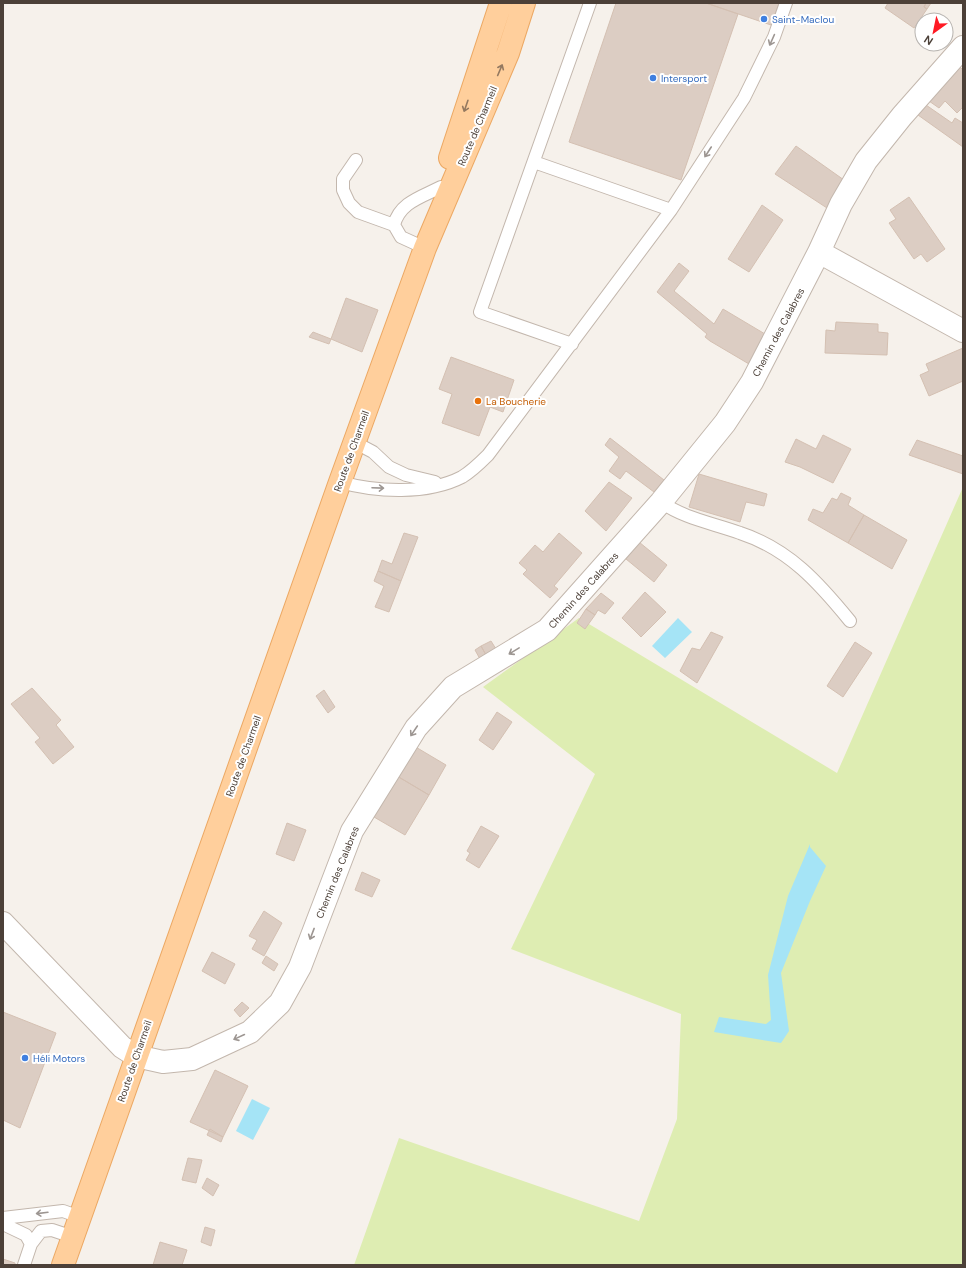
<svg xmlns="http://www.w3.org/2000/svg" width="966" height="1268" font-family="'DM Sans',sans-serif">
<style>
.green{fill:#deedb2}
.water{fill:#a5e4f6}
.building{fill:#dccdc3;stroke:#d4c0b2}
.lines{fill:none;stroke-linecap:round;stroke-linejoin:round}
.service-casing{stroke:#c3b7ad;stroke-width:14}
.minor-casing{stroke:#c3b7ad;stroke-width:24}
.primary-casing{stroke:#eca863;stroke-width:24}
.service{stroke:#fff;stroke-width:12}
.minor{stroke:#fff;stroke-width:22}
.primary{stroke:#ffcf9c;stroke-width:22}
.oneway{stroke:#9d9692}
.oneway2{stroke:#947960}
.shop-dot{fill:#3f7fe0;stroke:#fff;stroke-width:1.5}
.food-dot{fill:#e8710a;stroke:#fff;stroke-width:1.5}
.labels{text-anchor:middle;stroke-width:4;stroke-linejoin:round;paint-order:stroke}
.shop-label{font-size:10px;fill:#366cbe;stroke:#fff;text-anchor:start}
.street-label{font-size:10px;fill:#4c4038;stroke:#fff}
.food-label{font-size:10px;fill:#c56008;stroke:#fff;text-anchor:start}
</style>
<rect width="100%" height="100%" fill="#f6f1eb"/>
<!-- green -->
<path class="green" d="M 963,487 L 963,1265 L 354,1265 L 399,1138 L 639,1221 L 677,1119 L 681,1014 L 511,949 L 595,774 L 483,687 L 579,618 L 837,773 Z"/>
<!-- water -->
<path class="water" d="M 678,618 L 692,632 L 665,658 L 652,646 Z
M 810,844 L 810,847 L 826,866 L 810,901 L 781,973 L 789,1031 L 781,1043 L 714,1032 L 719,1017 L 766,1024 L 771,1020 L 768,975 L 788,896 Z
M 252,1099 L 270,1108 L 253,1140 L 236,1131 Z"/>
<!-- building -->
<path class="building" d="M 616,3 L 706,3 L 738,14 L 681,180 L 569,142 Z
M 706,3 L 779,3 L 771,25 Z
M 888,3 L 926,3 L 924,7 L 927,9 L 914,28 L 885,8 Z
M 926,3 L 931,3 L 927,9 L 924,7 Z
M 960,67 L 963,70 L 963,107 L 957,113 L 945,101 L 939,108 L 929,101 Z
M 926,105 L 952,123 L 955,118 L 963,123 L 963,147 L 918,115 Z
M 796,146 L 844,180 L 827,208 L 775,174 Z
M 909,197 L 945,249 L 927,262 L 921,254 L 914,259 L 889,223 L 896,219 L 890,210 Z
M 762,205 L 783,220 L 749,272 L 728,259 Z
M 679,263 L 689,271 L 674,291 L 714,324 L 723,309 L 765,334 L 749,364 L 710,341 L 705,337 L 707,334 L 657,292 Z
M 346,298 L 378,310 L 362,352 L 331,339 Z
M 836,322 L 878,324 L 878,332 L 888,333 L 887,355 L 825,353 L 826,330 L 835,331 Z
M 313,332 L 331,339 L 329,344 L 309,337 Z
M 963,348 L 963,381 L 929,396 L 920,375 L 929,371 L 926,364 Z
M 451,357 L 514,380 L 503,412 L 490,407 L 479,436 L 442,423 L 452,394 L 439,389 Z
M 823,435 L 851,449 L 833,483 L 800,467 L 785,462 L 796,439 L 816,449 Z
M 610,438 L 664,480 L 654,492 L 626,471 L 620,479 L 609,471 L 619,457 L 605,445 Z
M 917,440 L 963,456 L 963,474 L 909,455 Z
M 699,474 L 767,494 L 764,506 L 746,502 L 740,522 L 689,507 Z
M 609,482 L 632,498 L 606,531 L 585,511 Z
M 841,493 L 851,498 L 848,505 L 864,515 L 848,543 L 808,520 L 813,509 L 823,513 L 832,498 L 837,500 Z
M 864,515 L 907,540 L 892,569 L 848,543 Z
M 404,533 L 418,537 L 401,581 L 378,571 L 382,560 L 392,564 Z
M 559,533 L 582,553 L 554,586 L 558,589 L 550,598 L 523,574 L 527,570 L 519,563 L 535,545 L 543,552 Z
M 639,542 L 667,565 L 654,582 L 626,559 Z
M 378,571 L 401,581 L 389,612 L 375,607 L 384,586 L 374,581 Z
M 645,592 L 666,612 L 641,637 L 622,618 Z
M 601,593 L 614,603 L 605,614 L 598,610 L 595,615 L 586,609 Z
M 586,609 L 595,615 L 585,629 L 577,623 Z
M 711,632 L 723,637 L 697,683 L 680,671 L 692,648 L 700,650 Z
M 491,641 L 496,649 L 486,655 L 481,646 Z
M 855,642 L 872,653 L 843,697 L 827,686 Z
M 481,646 L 486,655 L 480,659 L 475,650 Z
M 32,688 L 61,720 L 56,725 L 74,747 L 53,764 L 35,742 L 40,738 L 11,704 Z
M 324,690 L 335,707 L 328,713 L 316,696 Z
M 497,712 L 512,722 L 493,750 L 479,740 Z
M 414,746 L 446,765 L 429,795 L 397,776 Z
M 397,776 L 429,795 L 405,835 L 374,817 Z
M 287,823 L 306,830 L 294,861 L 276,854 Z
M 481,826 L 499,836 L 479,868 L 466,860 L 470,853 L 467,851 Z
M 362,872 L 380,880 L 372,897 L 355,890 Z
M 264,911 L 282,923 L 264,956 L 252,949 L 257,940 L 249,936 Z
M 212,952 L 235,964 L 225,984 L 202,971 Z
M 266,956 L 278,964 L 274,971 L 262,963 Z
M 242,1002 L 249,1008 L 240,1017 L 234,1010 Z
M 3,1012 L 56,1033 L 20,1128 L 3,1120 Z
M 215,1070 L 248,1086 L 223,1137 L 190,1122 Z
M 210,1129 L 223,1137 L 221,1142 L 207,1135 Z
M 188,1158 L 202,1160 L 196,1183 L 182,1180 Z
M 207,1178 L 219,1185 L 213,1196 L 202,1188 Z
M 205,1227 L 215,1230 L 211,1246 L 201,1242 Z
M 160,1242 L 187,1250 L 182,1265 L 153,1265 Z
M 3,1259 L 15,1263 L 15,1265 L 3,1265 Z"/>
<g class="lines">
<!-- service casing -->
<g class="service-casing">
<path id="service" d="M 356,160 L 343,179 L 343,190 L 349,203 L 358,212 L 394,225
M 534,162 L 671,210
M 425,248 L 401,237 L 394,225 C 400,202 422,197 441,187
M 572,344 L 480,312 L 590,3
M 354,442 L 373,452 L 389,467 L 406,475 L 435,482
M 340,482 C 376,492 427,495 462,477 C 472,471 480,463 488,455 L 671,210 L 744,98 L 774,37 L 786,3
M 661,502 C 685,519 713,523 740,533 C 789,549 819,583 850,621
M 3,1218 L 63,1211 L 80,1217
M 3,1224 L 26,1235 L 31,1244
M 24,1265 L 31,1244 L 41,1231 L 52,1230 L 73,1237"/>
</g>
<!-- minor casing -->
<g class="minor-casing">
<path id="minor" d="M 819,252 L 963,331
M 3,923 L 122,1047 L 136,1056 L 163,1062 L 192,1059 L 250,1032 L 280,1003 L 300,967 L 352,831 L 416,728 L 453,687 L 547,630 L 661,502 L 708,444 L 725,423 L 752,382 L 819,252 L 841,204 L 866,161 L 902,116 L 963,47"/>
</g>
<!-- primary casing -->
<g class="primary-casing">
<path id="primary" d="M 450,158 L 501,3
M 63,1265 L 340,482 L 425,248 L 508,53 L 524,3"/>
</g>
<!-- service -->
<use href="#service" class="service"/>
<!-- minor -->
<use href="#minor" class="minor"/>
<!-- primary -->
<use href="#primary" class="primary"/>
</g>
<!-- one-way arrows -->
<defs><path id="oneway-shaft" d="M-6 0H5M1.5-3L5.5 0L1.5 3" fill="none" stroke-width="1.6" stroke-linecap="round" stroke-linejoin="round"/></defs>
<g class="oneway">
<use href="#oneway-shaft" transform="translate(772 40) rotate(114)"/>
<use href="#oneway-shaft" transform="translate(708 152) rotate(123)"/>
<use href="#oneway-shaft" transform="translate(378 488) rotate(2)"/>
<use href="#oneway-shaft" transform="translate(514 651) rotate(149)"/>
<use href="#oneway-shaft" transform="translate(414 731) rotate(124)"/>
<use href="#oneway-shaft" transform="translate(312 934) rotate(111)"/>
<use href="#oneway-shaft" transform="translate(239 1037) rotate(155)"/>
<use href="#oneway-shaft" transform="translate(42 1213) rotate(173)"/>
</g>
<g class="oneway2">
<use href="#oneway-shaft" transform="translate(500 70) rotate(-67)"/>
<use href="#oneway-shaft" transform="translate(466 106) rotate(109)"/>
</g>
<!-- markers -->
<g class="shop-dot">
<circle cx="764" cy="19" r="4"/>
<circle cx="653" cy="78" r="4"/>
<circle cx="25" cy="1058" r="4"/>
</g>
<circle class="food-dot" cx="478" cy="401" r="4"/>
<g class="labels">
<!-- shop labels -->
<g class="shop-label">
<text x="772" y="23">Saint-Maclou</text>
<text x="661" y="82">Intersport</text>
<text x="33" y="1062">Héli Motors</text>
</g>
<!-- street labels -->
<g class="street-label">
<text transform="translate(477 126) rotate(-67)" y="4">Route de Charmeil</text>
<text transform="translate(778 332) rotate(-62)" y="4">Chemin des Calabres</text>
<text transform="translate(351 451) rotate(-70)" y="4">Route de Charmeil</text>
<text transform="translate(583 590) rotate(-48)" y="4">Chemin des Calabres</text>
<text transform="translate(243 756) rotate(-70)" y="4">Route de Charmeil</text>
<text transform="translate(337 872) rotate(-68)" y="4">Chemin des Calabres</text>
<text transform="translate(134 1061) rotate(-71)" y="4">Route de Charmeil</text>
</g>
<!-- food labels -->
<g class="food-label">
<text x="486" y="405">La Boucherie</text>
</g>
</g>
<!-- border -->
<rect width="966" height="1268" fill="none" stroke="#4c4038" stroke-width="8"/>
<!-- north arrow -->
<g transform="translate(934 32) rotate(213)"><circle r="19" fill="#ffffff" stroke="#b7b3af"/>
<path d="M0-3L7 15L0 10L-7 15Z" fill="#ff1a24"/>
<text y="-6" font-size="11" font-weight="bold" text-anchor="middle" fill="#4c4038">N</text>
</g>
</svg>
